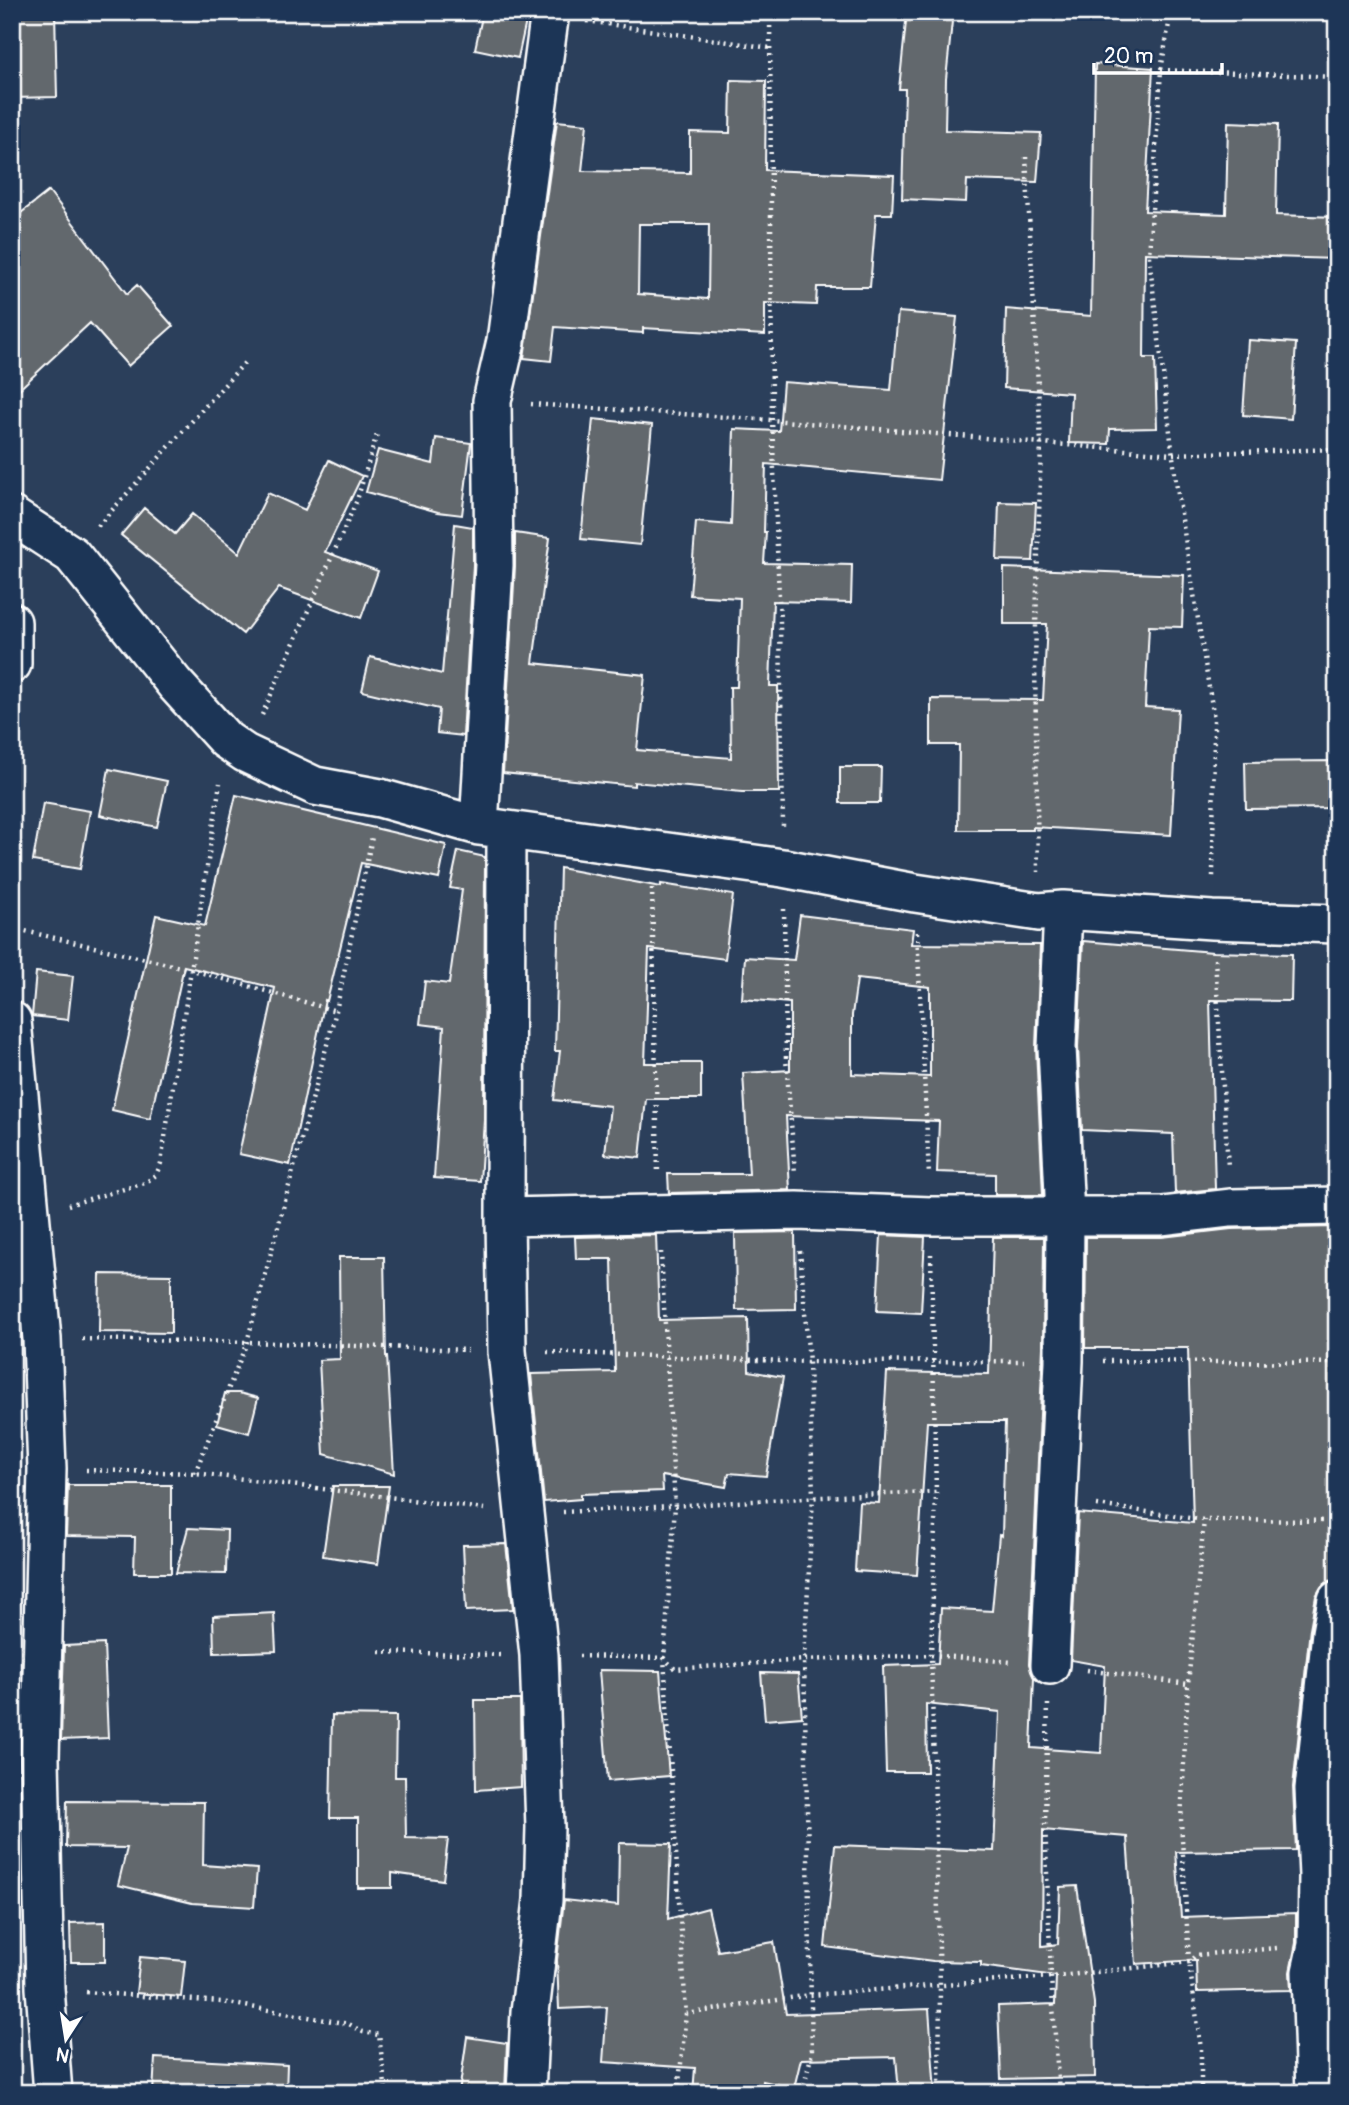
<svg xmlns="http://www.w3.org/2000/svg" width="1349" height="2105" font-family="Pangolin,sans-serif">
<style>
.building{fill:#62676d;stroke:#fff;stroke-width:2;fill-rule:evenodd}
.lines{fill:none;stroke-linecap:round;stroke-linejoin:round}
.street-casing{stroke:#fff;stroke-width:42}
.path{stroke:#fff;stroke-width:4.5;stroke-dasharray:2 5;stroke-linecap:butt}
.street{stroke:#1d3557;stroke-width:37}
</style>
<rect width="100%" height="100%" fill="#2b3f5b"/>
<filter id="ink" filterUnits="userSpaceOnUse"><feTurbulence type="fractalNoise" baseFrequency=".0143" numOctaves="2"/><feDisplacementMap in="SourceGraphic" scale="14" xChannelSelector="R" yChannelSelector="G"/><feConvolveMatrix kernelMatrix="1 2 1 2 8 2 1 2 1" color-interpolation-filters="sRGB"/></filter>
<g filter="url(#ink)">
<!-- building -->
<path class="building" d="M 12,12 L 55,12 L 57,97 L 12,98 Z
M 483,12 L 528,12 L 518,58 L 475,49 Z
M 907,12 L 953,12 L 946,79 L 945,130 L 1041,133 L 1037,182 L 967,180 L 966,202 L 902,199 L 905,89 L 899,89 Z
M 1095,64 L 1153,68 L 1145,211 L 1226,214 L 1228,122 L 1278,124 L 1276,215 L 1337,217 L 1337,259 L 1145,253 L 1144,358 L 1155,358 L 1157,428 L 1110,429 L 1109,444 L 1069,443 L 1071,393 L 1004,388 L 1006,309 L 1091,316 Z
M 731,80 L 766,81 L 765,170 L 894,175 L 892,214 L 876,214 L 870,287 L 817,287 L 816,305 L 765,303 L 765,335 L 643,328 L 643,333 L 555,327 L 551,361 L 524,358 L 557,121 L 587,124 L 582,171 L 690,173 L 690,132 L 730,133 ZM 639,224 L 709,224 L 708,299 L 638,294 Z
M 49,191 L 127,294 L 137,285 L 173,326 L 128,366 L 90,323 L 12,396 L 12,220 Z
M 898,312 L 957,317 L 939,480 L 766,464 L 764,532 L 766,532 L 764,563 L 852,565 L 851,603 L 773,601 L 770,686 L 778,686 L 779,792 L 742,792 L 634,782 L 634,786 L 503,773 L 515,566 L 515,533 L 550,538 L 533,663 L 645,675 L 637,750 L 731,758 L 730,687 L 737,687 L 740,598 L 690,595 L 696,522 L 731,525 L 734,429 L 779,431 L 783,382 L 891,390 Z
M 1248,340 L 1296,343 L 1291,419 L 1243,415 Z
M 593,419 L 652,425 L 640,545 L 581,539 Z
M 436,438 L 471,443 L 462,515 L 438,512 L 366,492 L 378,450 L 433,464 Z
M 329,460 L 362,476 L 325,552 L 378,571 L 361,618 L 279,588 L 243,634 L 121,535 L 144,508 L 175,534 L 192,514 L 239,553 L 268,493 L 305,510 Z
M 999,502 L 1036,503 L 1033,561 L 997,560 Z
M 455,524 L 473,527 L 473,565 L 463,736 L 437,733 L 439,709 L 362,691 L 370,657 L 442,674 Z
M 1004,568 L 1184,575 L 1182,627 L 1149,626 L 1145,707 L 1178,709 L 1171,835 L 1033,827 L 1033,830 L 958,830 L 959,745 L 931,745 L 931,699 L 1043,700 L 1047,624 L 1004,624 Z
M 1337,761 L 1337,808 L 1246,809 L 1245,762 Z
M 840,767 L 881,767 L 880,803 L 840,803 Z
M 109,769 L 167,781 L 157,827 L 100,815 Z
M 236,795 L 446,845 L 439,879 L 361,863 L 327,1001 L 325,1000 L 290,1165 L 239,1154 L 275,988 L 184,966 L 150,1119 L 112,1110 L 156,915 L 205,926 Z
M 43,803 L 90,811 L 80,869 L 33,861 Z
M 458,851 L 485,857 L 484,1120 L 480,1181 L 434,1178 L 444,1027 L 420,1024 L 425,981 L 449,984 L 462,890 L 450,888 Z
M 560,868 L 661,887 L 661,884 L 733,895 L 725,959 L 649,949 L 645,1063 L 701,1063 L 701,1099 L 646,1099 L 640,1158 L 605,1154 L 610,1106 L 554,1100 L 560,1051 L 555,1051 Z
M 800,915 L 913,929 L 911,944 L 1040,945 L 1036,1048 L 1043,1195 L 995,1195 L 995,1174 L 937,1172 L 939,1121 L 786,1116 L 790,1190 L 669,1193 L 668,1174 L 749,1174 L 743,1073 L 790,1070 L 790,1003 L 742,999 L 745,957 L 794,960 ZM 857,979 L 930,987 L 930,1077 L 852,1074 L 852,1015 Z
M 1083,941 L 1213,952 L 1292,954 L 1291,1001 L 1210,1000 L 1215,1189 L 1175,1193 L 1173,1134 L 1082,1130 L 1078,1047 Z
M 36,972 L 73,976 L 68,1020 L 32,1016 Z
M 1334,1227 L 1332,1519 L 1337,1519 L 1337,1580 L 1329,1581 L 1321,1587 L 1316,1596 L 1310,1629 L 1293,1787 L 1296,1850 L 1176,1852 L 1181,1917 L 1296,1913 L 1296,1943 L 1290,1972 L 1291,1990 L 1197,1992 L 1196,1960 L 1136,1964 L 1127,1837 L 1043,1830 L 1042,1946 L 1058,1944 L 1060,1887 L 1077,1886 L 1094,2003 L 1095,2077 L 1001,2079 L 998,2006 L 1055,2004 L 1056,1976 L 981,1966 L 981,1962 L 933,1961 L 825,1947 L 835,1845 L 994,1851 L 1000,1712 L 926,1704 L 927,1772 L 886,1772 L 883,1666 L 938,1664 L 941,1608 L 992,1611 L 999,1535 L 1002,1536 L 1005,1422 L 927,1422 L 917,1575 L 855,1571 L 859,1502 L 879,1503 L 887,1372 L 989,1374 L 993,1237 L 1044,1237 L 1043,1347 L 1029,1664 L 1034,1678 L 1031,1748 L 1101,1753 L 1105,1666 L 1071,1660 L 1078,1513 L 1193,1523 L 1188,1348 L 1085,1348 L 1086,1237 L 1162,1237 L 1231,1229 Z
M 795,1232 L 796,1309 L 736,1310 L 735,1233 Z
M 656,1235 L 659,1320 L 748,1318 L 749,1371 L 783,1377 L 766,1476 L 729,1473 L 726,1487 L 662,1476 L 663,1491 L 581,1494 L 581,1499 L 544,1502 L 531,1374 L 615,1372 L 612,1259 L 576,1259 L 575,1237 Z
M 881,1235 L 925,1237 L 921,1313 L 877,1311 Z
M 339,1257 L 384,1257 L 386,1356 L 387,1356 L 394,1474 L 324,1454 L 319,1360 L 340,1359 Z
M 100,1274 L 171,1275 L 171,1333 L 99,1332 Z
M 225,1393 L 239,1393 L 258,1398 L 249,1433 L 217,1424 Z
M 68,1485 L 171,1485 L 171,1573 L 134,1573 L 135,1537 L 66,1536 Z
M 333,1486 L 389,1486 L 378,1564 L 323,1556 Z
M 188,1528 L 227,1530 L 226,1574 L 176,1573 Z
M 506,1544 L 513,1609 L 466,1611 L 463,1545 Z
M 274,1613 L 276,1651 L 214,1653 L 213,1616 Z
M 104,1644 L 108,1738 L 61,1740 L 64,1646 Z
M 599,1670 L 660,1671 L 669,1776 L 608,1781 Z
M 761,1673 L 798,1674 L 802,1717 L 765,1720 Z
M 475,1700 L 520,1700 L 521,1787 L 476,1790 Z
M 332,1715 L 396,1716 L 395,1777 L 405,1777 L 406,1838 L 448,1839 L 443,1880 L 392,1873 L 392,1888 L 358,1888 L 358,1818 L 330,1818 Z
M 67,1801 L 204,1802 L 203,1865 L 257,1869 L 254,1907 L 192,1903 L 118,1885 L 127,1848 L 66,1847 Z
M 619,1843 L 671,1844 L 668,1919 L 708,1908 L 718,1951 L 774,1942 L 786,2014 L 929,2009 L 935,2093 L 899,2093 L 896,2057 L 801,2059 L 794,2088 L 763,2081 L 762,2093 L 693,2093 L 695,2068 L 603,2062 L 607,2007 L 559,2009 L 557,1960 L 564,1900 L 618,1906 Z
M 105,1922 L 105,1962 L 71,1962 L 70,1923 Z
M 140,1957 L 185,1961 L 181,1997 L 136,1993 Z
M 467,2037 L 507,2043 L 505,2093 L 459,2093 Z
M 155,2058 L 287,2065 L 286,2093 L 153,2093 Z"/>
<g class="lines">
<!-- street casing -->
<g class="street-casing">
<path id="street" d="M 12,516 L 72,555 L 175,684 L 226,740 L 245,753 L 315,786 L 380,798 L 479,826 L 783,868 L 915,893 L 1039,912 L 1063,910 L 1212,920 L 1337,924
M 12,622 L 12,664
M 479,826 L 494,565 L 492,401 L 506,341 L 550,12
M 506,830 L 505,1217 L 507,1351 L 539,1655 L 545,1827 L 543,1900 L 530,2012 L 526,2093
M 12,1021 L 42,1339 L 47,1469 L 40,1759 L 45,1988 L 53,2093
M 505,1217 L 797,1211 L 931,1216 L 1162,1216 L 1230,1208 L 1337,1206
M 1050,1665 L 1064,1361 L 1065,1216 L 1057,1047 L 1063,910
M 1315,2093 L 1311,1972 L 1317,1945 L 1318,1876 L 1314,1789 L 1331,1633 L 1337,1600"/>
</g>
<!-- path -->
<path class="path" d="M 770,12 L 772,420 L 780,622 L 783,827
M 1171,12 L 1161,70 L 1149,256 L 1176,482 L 1214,719 L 1213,880
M 587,21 L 770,48
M 1161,70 L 1337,77
M 1026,157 L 1041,443 L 1035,662 L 1038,872
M 531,404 L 772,420 L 1172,454 L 1337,449
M 98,526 L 245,362
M 262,715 L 357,500 L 377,434
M 652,888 L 658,1173
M 784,909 L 786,1059 L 795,1173
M 12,928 L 189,969 L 336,1011
M 917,932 L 929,1175
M 1215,959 L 1228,1167
M 1335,963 L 1337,998
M 68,1205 L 145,1183 L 156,1175 L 161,1163 L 220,783
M 800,1251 L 809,1362 L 813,1496 L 804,1660 L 812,2053 L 802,2093
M 661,1252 L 675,1506 L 664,1658 L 686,2014 L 678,2093
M 931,1254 L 936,1492 L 931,1655 L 940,1985 L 939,2093
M 82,1339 L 247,1342 L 468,1350
M 547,1352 L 809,1362 L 1024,1361
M 1103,1361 L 1337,1363
M 86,1470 L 195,1473 L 484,1509
M 195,1473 L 247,1342 L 336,1011 L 372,837
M 1097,1505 L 1204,1520 L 1337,1521
M 563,1512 C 687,1506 811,1496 936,1492
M 379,1652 L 500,1655
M 579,1656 L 664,1658 L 675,1669 L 804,1660 L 931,1655 L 1012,1662
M 1087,1670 L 1188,1684
M 1048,1704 L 1045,1821 L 1051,1977 L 1059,2093
M 86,1992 L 222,2002 L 349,2024 L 363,2032 L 379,2035 L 386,2093
M 686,2014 L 810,1995 L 1051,1977 L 1189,1962 L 1196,1955 L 1277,1948
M 1201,2093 L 1201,2049 L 1189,1962 L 1181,1821 L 1188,1684 L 1204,1520"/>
<!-- street -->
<use href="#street" class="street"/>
</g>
</g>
<!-- margin -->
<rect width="1349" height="2105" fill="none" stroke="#1d3557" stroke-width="42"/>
<rect x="21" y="21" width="1307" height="2063" fill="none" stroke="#fff" stroke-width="2.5" filter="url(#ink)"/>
<!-- north arrow -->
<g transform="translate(66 2039) rotate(192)" stroke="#1d3557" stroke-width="5" paint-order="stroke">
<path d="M0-5L12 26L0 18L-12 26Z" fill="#ffffff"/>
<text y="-10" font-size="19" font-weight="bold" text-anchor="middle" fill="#ffffff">N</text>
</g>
<!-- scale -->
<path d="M1094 63v10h128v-10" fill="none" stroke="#ffffff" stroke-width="3.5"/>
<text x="1104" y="63" font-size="21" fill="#ffffff" stroke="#1d3557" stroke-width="5" paint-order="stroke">20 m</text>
</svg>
